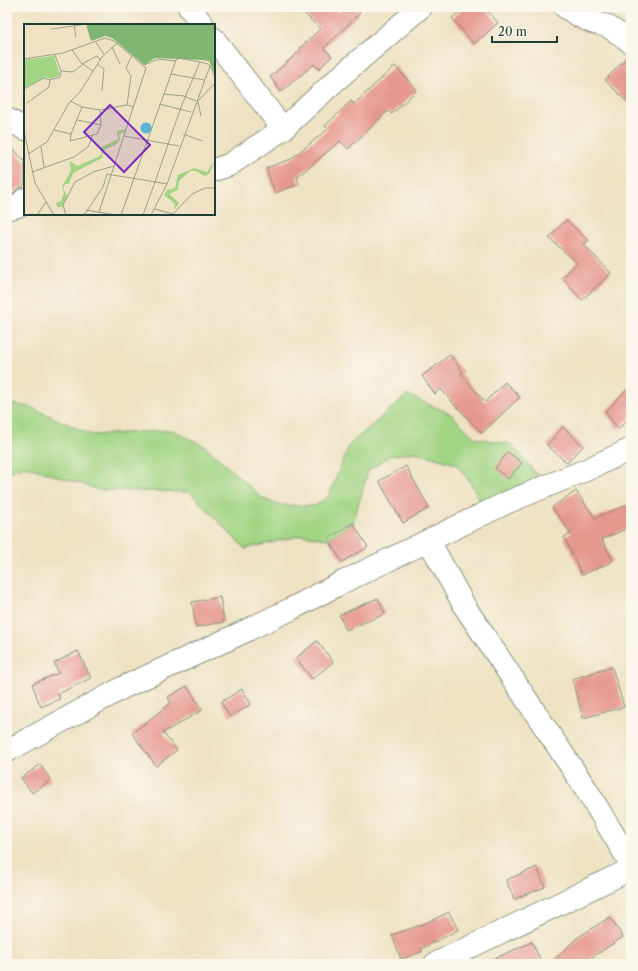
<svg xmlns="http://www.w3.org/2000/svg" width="638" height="971" font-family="'Libre Caslon Text',serif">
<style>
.green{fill:#a1d483;stroke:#60885c}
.building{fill:#e6988f}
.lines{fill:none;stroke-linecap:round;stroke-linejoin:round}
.minor-casing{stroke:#86907c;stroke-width:24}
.minor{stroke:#fff;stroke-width:22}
.inset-road{fill:none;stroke:#9ba08a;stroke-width:1}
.view{fill:#7b2cbf;fill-opacity:0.15;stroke:#7b2cbf;stroke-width:2}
.inset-edge{fill:none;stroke:#1f3d34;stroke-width:2}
</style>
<rect width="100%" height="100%" fill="#fbf7ec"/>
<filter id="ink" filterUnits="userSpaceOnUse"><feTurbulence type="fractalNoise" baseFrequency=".025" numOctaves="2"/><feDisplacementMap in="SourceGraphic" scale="8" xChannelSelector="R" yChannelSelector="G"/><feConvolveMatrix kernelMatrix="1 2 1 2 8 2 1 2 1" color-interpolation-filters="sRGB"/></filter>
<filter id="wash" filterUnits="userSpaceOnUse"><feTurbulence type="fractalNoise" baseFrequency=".012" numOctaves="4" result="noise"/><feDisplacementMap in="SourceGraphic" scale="16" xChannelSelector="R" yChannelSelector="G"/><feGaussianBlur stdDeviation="0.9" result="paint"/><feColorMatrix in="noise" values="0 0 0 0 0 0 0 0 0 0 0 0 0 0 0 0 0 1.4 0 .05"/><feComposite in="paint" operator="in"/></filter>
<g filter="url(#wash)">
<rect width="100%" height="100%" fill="#eee2c3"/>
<!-- green -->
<path class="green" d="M 407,395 L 451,414 L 475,438 L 511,444 L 539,477 L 482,505 L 470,482 L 456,464 L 415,452 L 389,456 L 368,471 L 353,523 L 328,539 L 303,535 L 245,549 L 190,492 L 100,490 L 25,466 L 7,473 L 7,403 L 30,407 L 92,435 L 172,430 L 206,447 L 262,498 L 278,505 L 315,506 L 329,496 L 349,445 Z"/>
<g id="blocks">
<!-- building -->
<path class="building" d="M 298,7 L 333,7 L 338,13 L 344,7 L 354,7 L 360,13 L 324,48 L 332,56 L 319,69 L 314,64 L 281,92 L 270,77 L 301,50 L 300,48 L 320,29 Z
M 465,7 L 485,7 L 498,23 L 474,44 L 452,18 Z
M 629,55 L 631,55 L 631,106 L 605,80 Z
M 395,66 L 417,90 L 392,114 L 388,111 L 348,149 L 340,141 L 297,177 L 299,184 L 275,193 L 266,168 L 291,159 L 328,129 L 325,126 L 351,101 L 354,104 Z
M 7,142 L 25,162 L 25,184 L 16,190 L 12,195 L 7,196 Z
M 566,220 L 588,240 L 584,245 L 611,273 L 582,300 L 562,278 L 577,263 L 549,238 Z
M 450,355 L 463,372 L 461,374 L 485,402 L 505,382 L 520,397 L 482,433 L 457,407 L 457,408 L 441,389 L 435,394 L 422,376 Z
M 631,385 L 631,417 L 618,429 L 605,412 Z
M 563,427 L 583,446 L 567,463 L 547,445 Z
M 508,452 L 522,463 L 508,479 L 495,468 Z
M 406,466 L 429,508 L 403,523 L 379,481 Z
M 576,491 L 595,518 L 631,503 L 631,527 L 602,539 L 613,561 L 582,575 L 564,537 L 571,534 L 552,507 Z
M 353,523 L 368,547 L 342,562 L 328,539 Z
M 220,597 L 224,622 L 196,627 L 192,602 Z
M 378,598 L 385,614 L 346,630 L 339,615 Z
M 317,641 L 333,662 L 312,679 L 296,658 Z
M 78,651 L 91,678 L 58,694 L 60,699 L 41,707 L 32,684 L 59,673 L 54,663 Z
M 612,667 L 624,707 L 583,718 L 572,679 Z
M 187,686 L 202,710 L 163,733 L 177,750 L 156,766 L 132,733 L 171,703 L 168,697 Z
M 242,689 L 251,704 L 230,717 L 221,702 Z
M 40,765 L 51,780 L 32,793 L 21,778 Z
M 537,867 L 545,887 L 514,899 L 506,880 Z
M 449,912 L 458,930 L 421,949 L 422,952 L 401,959 L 392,935 L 426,923 Z
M 610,917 L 623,937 L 582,964 L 550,964 L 577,938 Z
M 532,942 L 542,964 L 482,964 Z"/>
</g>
</g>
<g filter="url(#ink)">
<use href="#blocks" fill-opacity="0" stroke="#86907c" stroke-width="1"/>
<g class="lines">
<!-- minor casing -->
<g class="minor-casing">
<path id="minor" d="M 189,7 L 203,25
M 565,7 L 579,16 L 592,22 L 607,26 L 624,37 L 631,43
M 214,39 L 283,129
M 7,119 L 25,129
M 214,170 L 229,165 L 283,129 L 334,82 L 421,7
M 7,209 L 18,206 L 25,199
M 429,541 L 465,607 L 586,789 L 631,864
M 7,751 L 124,687 L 235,636 L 291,609 L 345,581 L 508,502 L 586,470 L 631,449
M 435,964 L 631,869"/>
</g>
<!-- minor -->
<use href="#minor" class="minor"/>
</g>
</g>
<!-- overview -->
<g transform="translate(24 24)">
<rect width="191" height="191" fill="#eee2c3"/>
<path d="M 30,32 L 36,51 L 26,55 L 22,53 L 0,64 L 0,36 ZM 102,105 L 101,108 L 95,110 L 96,115 L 93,120 L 80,126 L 78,134 L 49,149 L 45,160 L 41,160 L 39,164 L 43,172 L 38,183 L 33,183 L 32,179 L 37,177 L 40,169 L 38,162 L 47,147 L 46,137 L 53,142 L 74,133 L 78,130 L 76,124 L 94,115 L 93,107 ZM 191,136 L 185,150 L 180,152 L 172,147 L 166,147 L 155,157 L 154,166 L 145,170 L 155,179 L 150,186 L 151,180 L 140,171 L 143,166 L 151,164 L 154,151 L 170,144 L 183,148 Z" fill="#a1d483"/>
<path d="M 62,0 L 191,0 L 191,51 L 185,37 L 178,36 L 131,34 L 120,41 L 88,14 L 81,12 L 67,17 Z" fill="#80b671"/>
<path d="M116.5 104a5.5 5.5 0 1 1 11 0a5.5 5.5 0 1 1-11 0Z" fill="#5bb4d8"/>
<path class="inset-road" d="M 50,0 L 52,13M 27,5 L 57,1M 71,17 L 80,30M 88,23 L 96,40M 48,26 L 58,40 L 73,32 L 76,36M 31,31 L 37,47 L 49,48 L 59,40 L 69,47M 0,35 L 39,29 L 81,14 L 90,17 L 122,44 L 75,188M 73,40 L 80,45 L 78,66M 120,41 L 134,35 L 152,37M 186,42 L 191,53M 147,50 L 180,56M 0,65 L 20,54 L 26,56 L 36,53 L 37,47M 139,70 L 160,72 L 172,77M 173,78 L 191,59M 174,78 L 177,92M 3,79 L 25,63 L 26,56M 135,80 L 167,88M 103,81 L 107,52 L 102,44 L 108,31M 58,83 L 76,86 L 103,81 L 110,83M 53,96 L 77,101M 30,106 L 47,110 L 58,83 L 46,77M 0,107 L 11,159 L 30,191M 47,110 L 46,117 L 73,110 L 77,101 L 76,86M 159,110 L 178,117M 100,112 L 155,122M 17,123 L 20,143M 4,130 L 23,118 L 45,79 L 56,68 L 78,33 L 93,19M 8,148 L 50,133 L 64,123 L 69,111M 131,185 L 149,190 L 168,170 L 181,164 L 191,164M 62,186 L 91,191M 13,191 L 22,178M 42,191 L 39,181 L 51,158 L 69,148 L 90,142M 60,191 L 79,163 L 83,150 L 88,151 L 120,156 L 126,157 L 131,158 L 143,160 L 186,42 L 184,40 L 176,38 L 157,83 L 131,158 L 119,191M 97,191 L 152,36 L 155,34 L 176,38M 127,191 L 143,160"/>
<path class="view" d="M 86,81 L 126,121 L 100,148 L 60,108 Z"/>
<rect width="191" height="191" class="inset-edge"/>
</g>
<!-- margin -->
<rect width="638" height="971" fill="none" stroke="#fbf7ec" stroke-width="24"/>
<!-- scale -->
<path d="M492 36v6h65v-6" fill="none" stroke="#1f3d34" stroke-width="2"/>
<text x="498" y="36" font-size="12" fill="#1f3d34" stroke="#fbf7ec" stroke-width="3" paint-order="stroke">20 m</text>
</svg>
